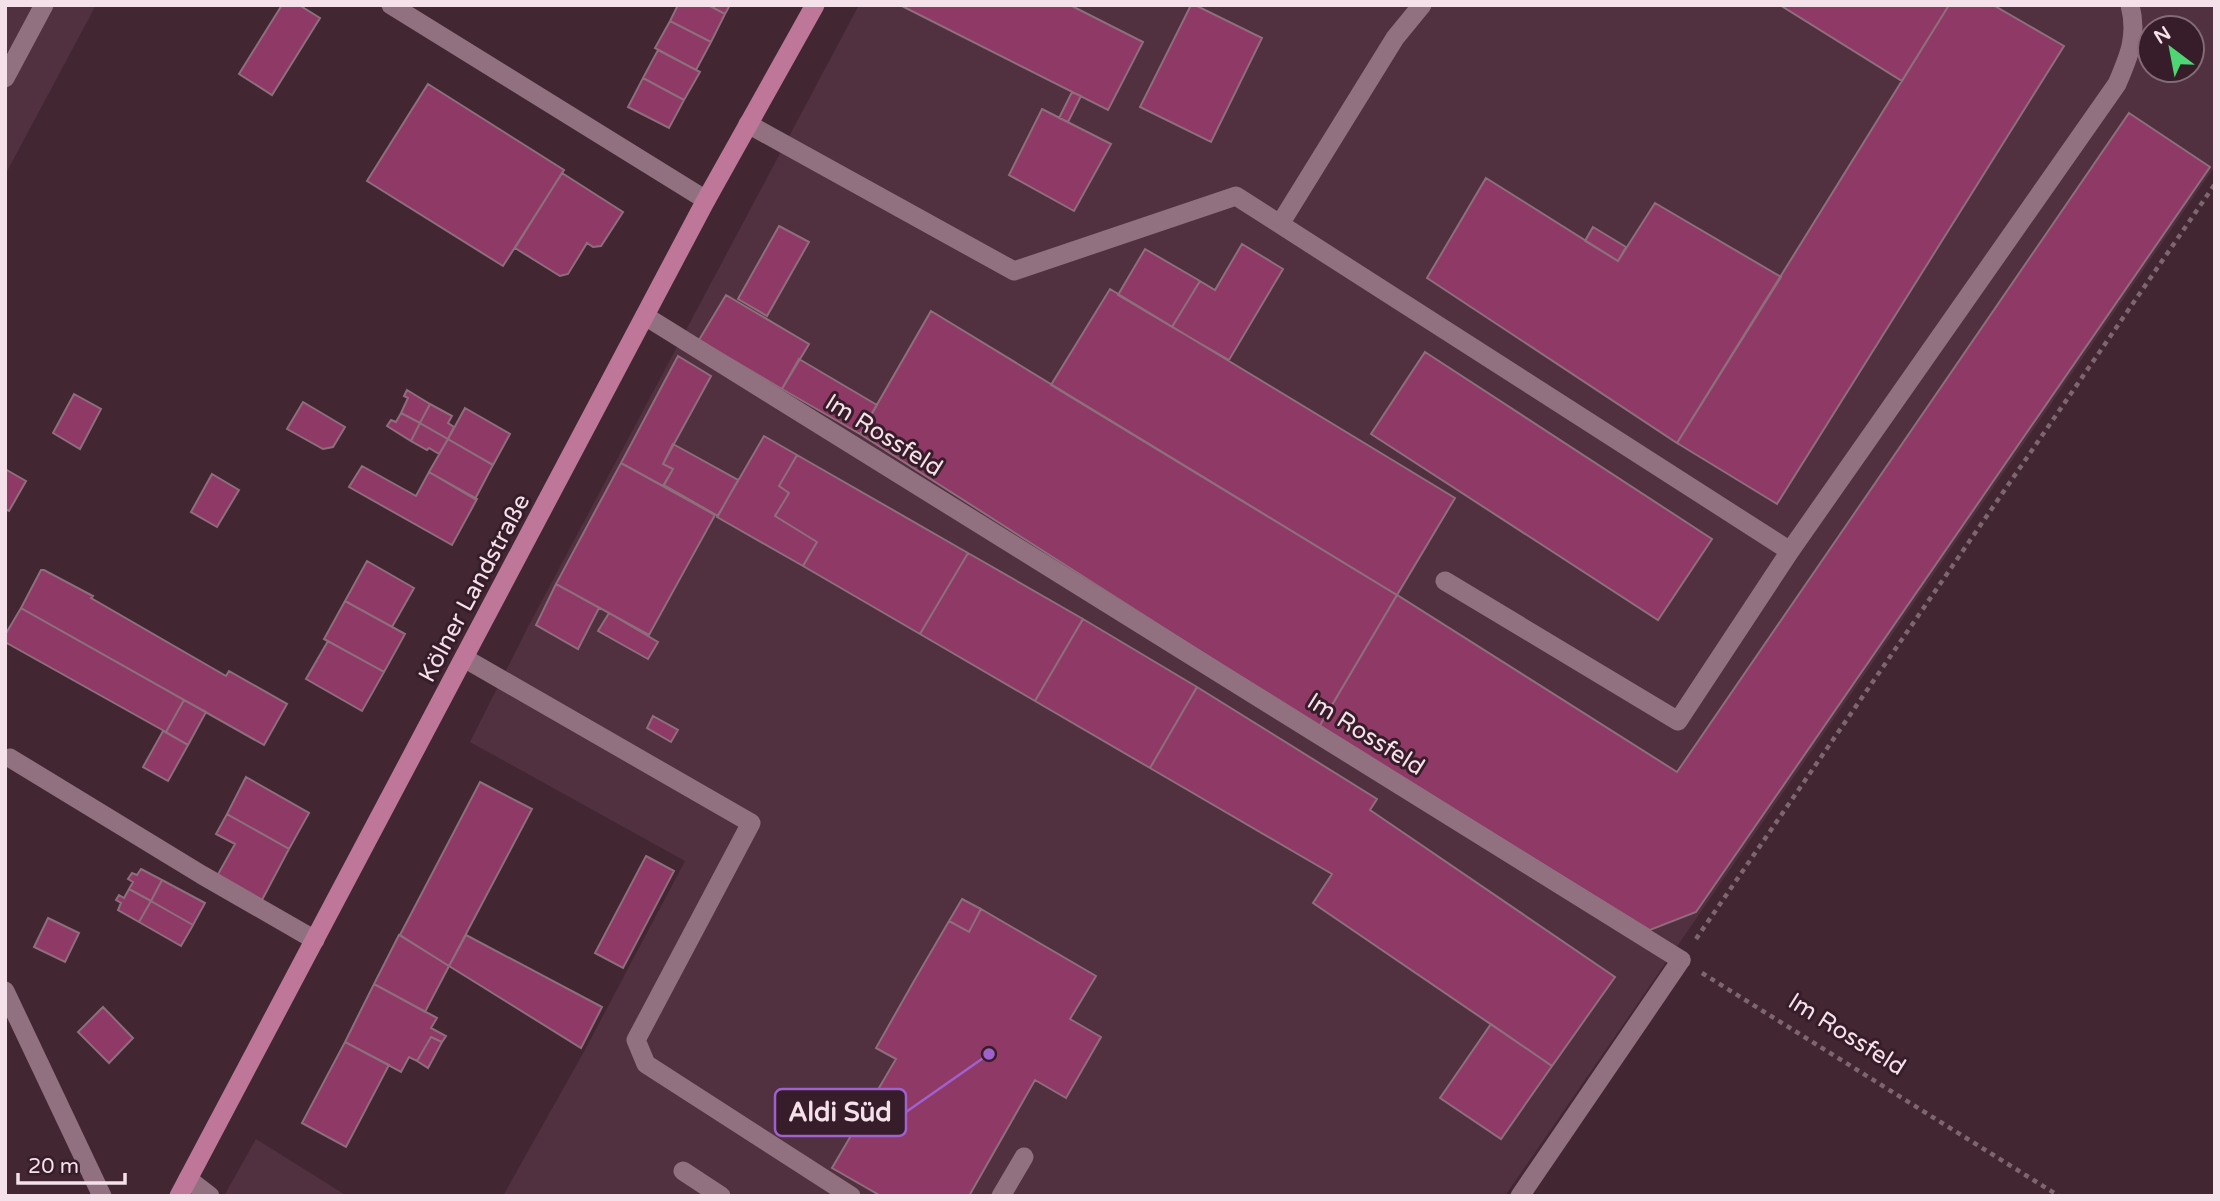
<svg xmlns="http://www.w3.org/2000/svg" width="2220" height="1201" font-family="'Varela Round',sans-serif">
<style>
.built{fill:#51303f;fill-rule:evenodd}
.building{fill:#8f3966;stroke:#8f6e7c;stroke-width:2}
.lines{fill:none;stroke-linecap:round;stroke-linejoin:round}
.path{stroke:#7e6670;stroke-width:4.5;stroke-dasharray:5 5;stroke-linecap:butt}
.service{stroke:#91717f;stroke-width:19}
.minor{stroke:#91717f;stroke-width:19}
.primary{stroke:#be7799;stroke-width:19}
.labels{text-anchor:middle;stroke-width:6;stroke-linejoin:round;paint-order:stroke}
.street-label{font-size:24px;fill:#f4e1e9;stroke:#371d29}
.leader{fill:none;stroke:#9f62cc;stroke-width:2.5}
.callout-dot{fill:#9f62cc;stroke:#371d29;stroke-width:2.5}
.callout{fill:#371d29;stroke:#9f62cc;stroke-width:2.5}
.callout-label{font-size:26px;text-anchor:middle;font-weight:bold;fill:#f4e1e9}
</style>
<rect width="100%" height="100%" fill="#422733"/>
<!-- built -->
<path class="built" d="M 5,5 L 96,5 L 5,175 Z
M 859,5 L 2215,5 L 2215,166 L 1505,1196 L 503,1196 L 586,1048 L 685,861 L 470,742 L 529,625 ZM 2150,28 L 2192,28 L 2192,70 L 2150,70 Z
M 256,1139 L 347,1196 L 224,1196 Z"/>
<!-- building -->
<path class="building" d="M 282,5 L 299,5 L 320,18 L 272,95 L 239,74 Z
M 678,5 L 708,5 L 725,14 L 711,42 L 670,21 Z
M 708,5 L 730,5 L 725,14 Z
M 900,5 L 1070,5 L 1143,42 L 1108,110 Z
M 1191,5 L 1195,5 L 1262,38 L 1211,142 L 1140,107 Z
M 1780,5 L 1949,5 L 1902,81 Z
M 1949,5 L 1993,5 L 2064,46 L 1777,504 L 1677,443 Z
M 670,21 L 711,42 L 696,70 L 655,48 Z
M 658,50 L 700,72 L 684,100 L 643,78 Z
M 643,78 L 684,100 L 669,128 L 628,107 Z
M 428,84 L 564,170 L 503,266 L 367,181 Z
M 1072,92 L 1081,96 L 1068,122 L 1059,118 Z
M 1042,109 L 1111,144 L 1074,211 L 1009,175 Z
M 2129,113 L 2210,167 L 1696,912 L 1650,930 L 1319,727 L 1397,595 L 1677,772 Z
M 562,173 L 623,212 L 601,246 L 593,247 L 587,243 L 568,274 L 560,276 L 515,248 Z
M 1486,178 L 1618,261 L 1655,203 L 1781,277 L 1677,443 L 1427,278 Z
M 779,226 L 809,242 L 767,316 L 738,299 Z
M 1593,227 L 1626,247 L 1618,261 L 1585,241 Z
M 1242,244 L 1283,269 L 1229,360 L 1172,327 L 1200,281 L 1215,290 Z
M 1145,249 L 1200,281 L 1172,327 L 1118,295 Z
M 1110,289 L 1455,498 L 1397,595 L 1051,385 Z
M 726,295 L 809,344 L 782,389 L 699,340 Z
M 931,311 L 1397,595 L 1319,727 L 860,434 Z
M 1425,352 L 1712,539 L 1658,620 L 1371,434 Z
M 678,356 L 711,376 L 663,464 L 673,469 L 663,486 L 621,463 Z
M 799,359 L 877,405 L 860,434 L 782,389 Z
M 407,390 L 430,404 L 420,423 L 401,413 L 408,398 L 404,396 Z
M 74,394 L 101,409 L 80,449 L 53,433 Z
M 303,402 L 345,427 L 333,447 L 323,449 L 287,429 Z
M 430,404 L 452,416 L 448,423 L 454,427 L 448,439 L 420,423 Z
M 465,408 L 510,434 L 493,465 L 448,439 Z
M 401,413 L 420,423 L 411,441 L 387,426 L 391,420 L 396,422 Z
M 420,423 L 448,439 L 439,454 L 429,448 L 427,450 L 411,441 Z
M 764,436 L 797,455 L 779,486 L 789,493 L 775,516 L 817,542 L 803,566 L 717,517 Z
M 448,439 L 493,465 L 475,499 L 429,472 Z
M 673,444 L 738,480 L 718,516 L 664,485 L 673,469 L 663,464 Z
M 797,455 L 968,553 L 920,634 L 803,566 L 817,542 L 775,516 L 789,493 L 779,486 Z
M 621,463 L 715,515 L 649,635 L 556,584 Z
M 362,466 L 416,496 L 429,472 L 477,499 L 452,545 L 349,487 Z
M 5,469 L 26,481 L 9,511 L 5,509 Z
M 212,474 L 239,490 L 217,527 L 191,512 Z
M 968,553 L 1083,619 L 1035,701 L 920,634 Z
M 367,561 L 414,588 L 392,627 L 345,601 Z
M 41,570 L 44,570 L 93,596 L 91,598 L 226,676 L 229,671 L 287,704 L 264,745 L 21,608 Z
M 556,584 L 599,608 L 578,649 L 536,625 Z
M 345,601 L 405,634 L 384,672 L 324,639 Z
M 21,608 L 184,700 L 166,732 L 5,642 L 5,635 Z
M 609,613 L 658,642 L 648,659 L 598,631 Z
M 1083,619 L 1197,687 L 1150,768 L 1035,701 Z
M 328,641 L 384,672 L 362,711 L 306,679 Z
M 1197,687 L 1377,799 L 1370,810 L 1615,977 L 1552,1066 L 1313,903 L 1332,874 L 1150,768 Z
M 184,700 L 206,712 L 188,745 L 166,732 Z
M 653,716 L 678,730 L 671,742 L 647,728 Z
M 163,731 L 188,745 L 168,781 L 143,767 Z
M 246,777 L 309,813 L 289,849 L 227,814 Z
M 480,782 L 532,809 L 449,966 L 400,935 Z
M 227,814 L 289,849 L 262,900 L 217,876 L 235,844 L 216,834 Z
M 646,856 L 674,871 L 623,968 L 595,953 Z
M 141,869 L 162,880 L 151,901 L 129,889 L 133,882 L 128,879 L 132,873 L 137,875 Z
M 162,880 L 205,903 L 193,925 L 151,901 Z
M 129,889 L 151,901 L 139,922 L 118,910 L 121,903 L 116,900 L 119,895 L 124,898 Z
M 962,899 L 981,909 L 969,932 L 949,921 Z
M 151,901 L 193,925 L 181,946 L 139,922 Z
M 981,909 L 1096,976 L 1070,1019 L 1101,1037 L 1066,1098 L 1035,1080 L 969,1196 L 881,1196 L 832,1168 L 896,1059 L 876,1048 L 914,981 L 949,921 L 969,932 Z
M 48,918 L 79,933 L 65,962 L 34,947 Z
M 399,935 L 449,966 L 425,1012 L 374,984 Z
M 466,935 L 602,1007 L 581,1048 L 449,966 Z
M 374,984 L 437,1018 L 431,1028 L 446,1036 L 442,1042 L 431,1037 L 417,1061 L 409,1057 L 401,1072 L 345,1042 Z
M 103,1007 L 133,1038 L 109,1063 L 78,1032 Z
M 1491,1024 L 1552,1066 L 1501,1139 L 1440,1098 Z
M 431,1037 L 442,1042 L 428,1068 L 417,1061 Z
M 345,1042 L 389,1065 L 346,1147 L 302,1123 Z"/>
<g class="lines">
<!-- path -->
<path class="path" d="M 1696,939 L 2215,184
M 1702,973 L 2059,1196"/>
<!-- service -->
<path class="service" d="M 391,5 L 706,200
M 5,78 L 44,5
M 748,124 L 1014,271 L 1236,196 L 1790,551 L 1678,721 L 1445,581
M 1280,224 L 1395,38 L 1422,5
M 1790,551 L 2117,84 C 2129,56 2138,36 2130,5
M 464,658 L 751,823 L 636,1040 L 646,1064 L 851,1196
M 10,758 L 202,875 L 315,940
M 5,991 L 102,1196
M 683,1171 L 721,1196
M 188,1179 L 210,1196
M 1001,1196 L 1024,1157
M 1520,1196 L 1681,960"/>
<!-- minor -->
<path class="minor" d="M 645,316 L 1681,960"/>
<!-- primary -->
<path class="primary" d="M 179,1196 L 706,200 L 815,5"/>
</g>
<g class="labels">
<!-- street labels -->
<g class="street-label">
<text transform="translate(884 435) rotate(32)" y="8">Im Rossfeld</text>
<text transform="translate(474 588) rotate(-62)" y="8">Kölner Landstraße</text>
<text transform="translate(1366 734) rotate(32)" y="8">Im Rossfeld</text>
<text transform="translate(1847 1034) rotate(32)" y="8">Im Rossfeld</text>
</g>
</g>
<!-- callouts -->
<path class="leader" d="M989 1054L906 1112"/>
<circle class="callout-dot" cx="989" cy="1054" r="7"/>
<rect class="callout" x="775" y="1089" width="131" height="47" rx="7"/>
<g class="callout-label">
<text x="840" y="1121">Aldi Süd</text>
</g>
<!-- border -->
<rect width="2220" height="1201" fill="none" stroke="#f4e1e9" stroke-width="14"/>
<!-- north arrow -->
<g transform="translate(2171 49) rotate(328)"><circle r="33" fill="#371d29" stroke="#836b76" stroke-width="2"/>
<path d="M0-5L12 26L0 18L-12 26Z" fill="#4ed675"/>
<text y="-10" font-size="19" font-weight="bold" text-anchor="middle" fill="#f4e1e9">N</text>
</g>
<!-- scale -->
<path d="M18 1173v10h107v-10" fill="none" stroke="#f4e1e9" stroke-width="3.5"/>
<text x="28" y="1173" font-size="21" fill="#f4e1e9" stroke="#371d29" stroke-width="5" paint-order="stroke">20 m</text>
</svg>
